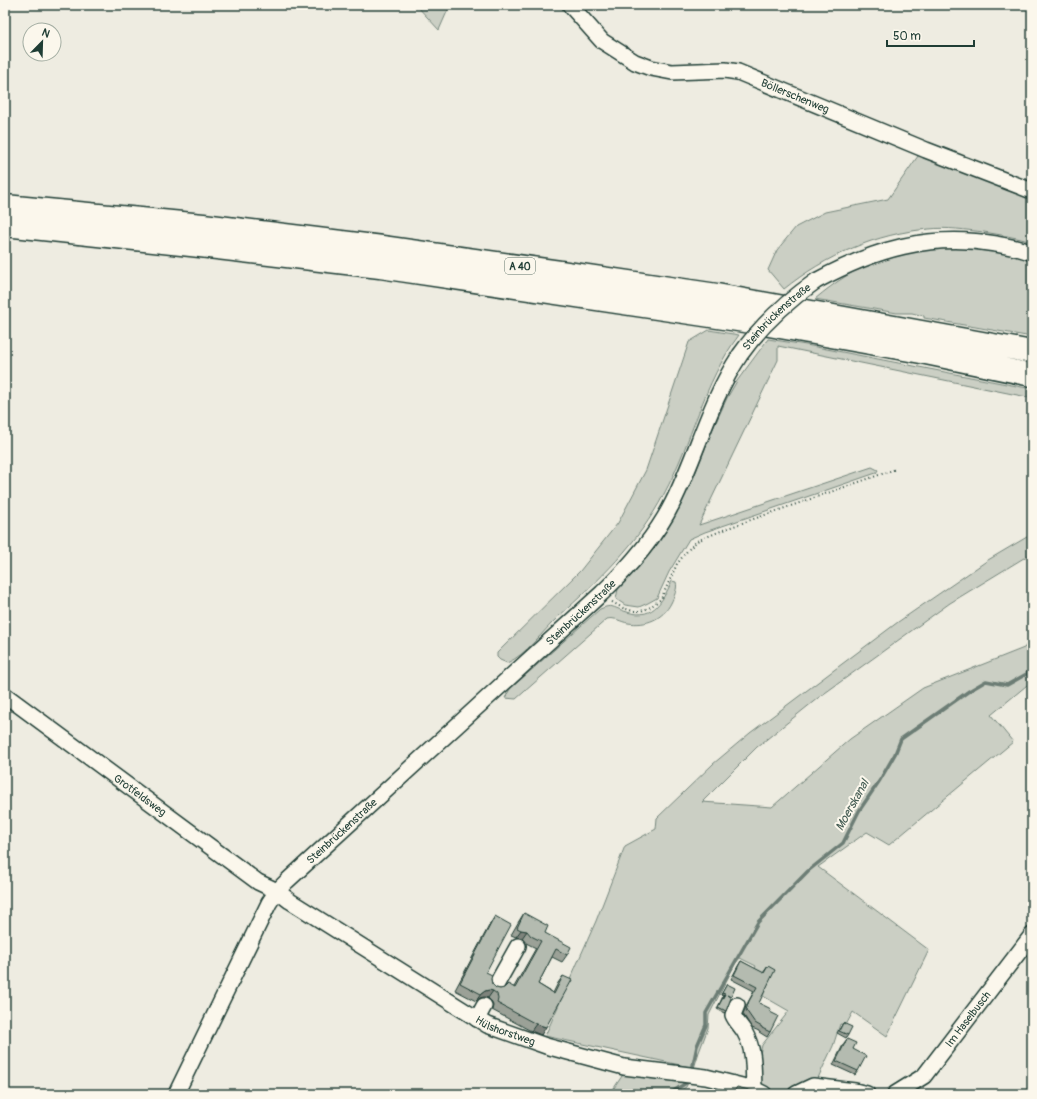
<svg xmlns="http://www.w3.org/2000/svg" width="1037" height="1099" font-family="Pangolin,sans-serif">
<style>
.green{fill:#cbcfc4;stroke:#75867c}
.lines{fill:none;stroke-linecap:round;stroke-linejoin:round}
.stream{stroke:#6c7d74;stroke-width:3.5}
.minor-casing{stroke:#1f3d34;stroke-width:18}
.highway-casing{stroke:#1f3d34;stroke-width:25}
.path{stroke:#1f3d34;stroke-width:2;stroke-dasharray:1 3;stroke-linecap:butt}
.minor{stroke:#fbf7ec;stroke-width:15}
.highway{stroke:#fbf7ec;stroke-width:22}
.minor-bridge-casing{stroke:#1f3d34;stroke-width:18;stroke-linecap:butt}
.minor-bridge{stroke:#fbf7ec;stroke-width:15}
.wall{fill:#9ba197;stroke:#1f3d34}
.shaded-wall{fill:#7e837b;stroke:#1f3d34}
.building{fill:#b4bbb0;stroke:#1f3d34}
.labels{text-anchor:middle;stroke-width:4;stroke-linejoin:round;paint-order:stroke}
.shield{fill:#fbf7ec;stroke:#61756b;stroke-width:1}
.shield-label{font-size:10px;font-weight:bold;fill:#1f3d34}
.street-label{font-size:11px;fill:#1f3d34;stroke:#fbf7ec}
.water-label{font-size:12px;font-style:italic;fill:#455d54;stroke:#fbf7ec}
</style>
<rect width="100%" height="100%" fill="#eeece1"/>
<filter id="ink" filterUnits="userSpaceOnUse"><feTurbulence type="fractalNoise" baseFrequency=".025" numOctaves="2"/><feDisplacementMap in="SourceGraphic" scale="8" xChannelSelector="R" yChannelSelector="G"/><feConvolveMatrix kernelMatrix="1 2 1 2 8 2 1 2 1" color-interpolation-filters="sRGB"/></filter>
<g filter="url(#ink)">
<!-- green -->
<path class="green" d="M 416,5 L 450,5 L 439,30 Z
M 925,146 L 1032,189 L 1032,242 C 1016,237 1001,235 984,232 C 966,230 947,227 929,229 C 877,233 825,256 784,289 L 768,270 L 777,250 L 796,227 L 825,212 L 888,199 Z
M 925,247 L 986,249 L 1016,254 L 1032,259 L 1032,337 L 924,318 L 924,316 L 912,313 L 897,313 L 815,299 C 835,282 856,268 881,259 C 895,255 910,251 925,247 Z
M 709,330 L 739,335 C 703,383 692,442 664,494 C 638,544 599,580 558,617 C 543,631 526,655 507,663 L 500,660 L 497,657 L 497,653 L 580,571 L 618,523 L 646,470 L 689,342 Z
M 768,339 L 806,345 L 1032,389 L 1032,398 L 778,346 L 778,360 L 699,525 L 872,467 L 878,470 L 876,473 L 705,532 L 689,539 L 669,572 L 657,598 L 648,603 L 639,607 L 625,605 L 616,599 L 618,589 L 639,567 L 659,542 L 675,516 L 693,479 L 711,433 L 727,398 L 737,381 Z
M 1032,534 L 1032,553 L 950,603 L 818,698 L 757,747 L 702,802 L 772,807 L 850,739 L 923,688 L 1024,648 L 1032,638 L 1032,681 L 991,715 L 1013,742 L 889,845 L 867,832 L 818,867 L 929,950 L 887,1036 L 853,1012 L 846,1025 L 840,1024 L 833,1046 L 818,1078 C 808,1082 794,1092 787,1094 C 779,1096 761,1087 753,1084 L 762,1045 L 789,1011 L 763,996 L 769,981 L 753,973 L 756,966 L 740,958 L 735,964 L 709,1015 L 708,1028 L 699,1052 L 694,1068 L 545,1036 L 596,921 L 625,846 L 656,829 L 657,818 L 713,764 L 750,733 L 898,622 L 988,560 Z
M 672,581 L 676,582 C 678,588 674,597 671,603 C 663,619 646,626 628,623 C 621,622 615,617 607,619 L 516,699 L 505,698 L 510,689 L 600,609 C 612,604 612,607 624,611 C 652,621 661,604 672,581 Z
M 626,1070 L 691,1077 L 686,1087 L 676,1094 L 610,1094 Z"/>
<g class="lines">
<!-- stream -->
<path class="stream" d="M 693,1065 L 697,1046 L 706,1025 L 706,1013 L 758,922 L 808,871 L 843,843 L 859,811 L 880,780 L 895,754 L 901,739 L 969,691 L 986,681 L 1007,685 L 1030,672 L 1032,664
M 669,1094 L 686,1083 L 688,1078"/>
<!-- minor casing -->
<g class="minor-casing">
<g id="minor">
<path id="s1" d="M 570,5 L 602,41 L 635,62 L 651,68 L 672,72 L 725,70 L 738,72 L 926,150 L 1032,191"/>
<path d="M 816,281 C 875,249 929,233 996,244 C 1008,246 1021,248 1032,253"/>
<path id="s2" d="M 5,695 L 258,882 L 277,891 L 290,901 L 487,1025 L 546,1046 L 624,1067 L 706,1077 L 754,1089 L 764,1094"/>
<path d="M 495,987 L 518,946"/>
<path d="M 737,1005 L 733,1015 C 736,1022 742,1027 745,1033 C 755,1051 753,1069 754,1089"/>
<path d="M 477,1019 L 484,1006"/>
<path id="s3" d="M 176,1094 L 269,903 L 277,891 L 287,881 L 323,848 L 602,593 C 630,566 656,537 673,502 C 697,454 710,400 740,355"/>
<path d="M 796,1094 L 813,1086 L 855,1091 L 867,1094"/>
<path id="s4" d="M 895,1094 L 924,1076 L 1032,935"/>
</g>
</g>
<!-- highway casing -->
<g class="highway-casing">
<path id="highway" d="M 5,206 L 203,225 L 382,247 L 560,272 L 717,295 L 1032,352
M 5,225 L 200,246 L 380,267 L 758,323 L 921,352 L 1032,375"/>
</g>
<!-- path -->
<path class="path" d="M 612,602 L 623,608 L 633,611 L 641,611 L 649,608 L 661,599 L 677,564 L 687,551 L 697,541 L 728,528 L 896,469"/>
<!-- minor -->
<use href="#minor" class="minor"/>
<!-- highway -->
<use href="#highway" class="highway"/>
<!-- minor-bridge casing -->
<g class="minor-bridge-casing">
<g id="minor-bridge">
<path id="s5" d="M 740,355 C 761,325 786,302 816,281"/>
</g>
</g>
<!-- minor-bridge -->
<use href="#minor-bridge" class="minor-bridge"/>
</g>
<!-- wall -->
<path class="wall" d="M 524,913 L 567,955 L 562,962 L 552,957 L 538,984 L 553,993 L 558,983 L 563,976 L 541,1035 L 531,1031 L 492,1010 L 493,1006 L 492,1002 L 488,998 L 484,997 L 480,998 L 476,1001 L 455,990 L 490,924 L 495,916 L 486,972 L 491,979 L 492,984 L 496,988 L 500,989 L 514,987 L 536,948 L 526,943 L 522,938 L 516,937 L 511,935 L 519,921 Z
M 741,961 L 763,973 L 768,966 L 759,1003 L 770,1012 L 770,1032 L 767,1037 L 759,1032 L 759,1031 L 752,1028 L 743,1014 L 746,1006 L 754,991 L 731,979 L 738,966 Z
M 727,984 L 730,997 L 726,1011 L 724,1013 L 717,1009 L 723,996 L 721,995 Z
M 843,1023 L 848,1035 L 846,1038 L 837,1033 Z
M 847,1039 L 853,1049 L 858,1071 L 855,1075 L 833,1065 L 844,1043 Z"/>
<!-- shaded-wall -->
<path class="shaded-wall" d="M 521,930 L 527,931 L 522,938 L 516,937 Z
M 489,990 L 493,991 L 488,998 L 484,997 L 480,998 L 476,1001 L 481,994 L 485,991 Z
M 722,993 L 725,994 L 723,996 L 721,995 Z
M 536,1024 L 546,1027 L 541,1035 L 531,1031 Z"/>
<!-- building -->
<path class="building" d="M 524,913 L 548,926 L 545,933 L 571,947 L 567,955 L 556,949 L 538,984 L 554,994 L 563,976 L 572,980 L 546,1027 L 536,1024 L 497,1003 L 498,999 L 497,994 L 493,991 L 489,990 L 485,991 L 481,994 L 460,983 L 495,916 L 511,925 L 486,972 L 492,975 L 491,979 L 492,984 L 496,988 L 500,989 L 504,988 L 508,984 L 515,988 L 541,941 L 531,936 L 527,931 L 521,930 L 517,928 Z
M 741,961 L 764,973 L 768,966 L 775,970 L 759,1003 L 771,1009 L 770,1012 L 778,1016 L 770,1032 L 762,1028 L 762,1027 L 755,1023 L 746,1010 L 749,1001 L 757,987 L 734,975 Z
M 727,984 L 735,988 L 731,997 L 727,995 L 731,998 L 726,1011 L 718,1007 L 725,994 L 722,993 Z
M 843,1023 L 852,1027 L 848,1035 L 839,1031 Z
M 847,1039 L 856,1043 L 853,1049 L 866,1056 L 858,1071 L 836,1061 Z
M 737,1087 L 757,1092 L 760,1094 L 732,1094 Z"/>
</g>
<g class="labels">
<!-- shield labels -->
<rect class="shield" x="505" y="258" width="30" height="16" rx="3"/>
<g class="shield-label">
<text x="520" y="270">A 40</text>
</g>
<!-- street labels -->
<g class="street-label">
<text dy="4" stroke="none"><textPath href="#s1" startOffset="254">Böllerschenweg</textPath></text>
<text dy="4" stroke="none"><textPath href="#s5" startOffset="53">Steinbrückenstraße</textPath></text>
<text dy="4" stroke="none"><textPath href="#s3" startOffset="639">Steinbrückenstraße</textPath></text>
<text dy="4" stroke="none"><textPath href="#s2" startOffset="168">Grotfeldsweg</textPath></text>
<text dy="4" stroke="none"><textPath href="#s3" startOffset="315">Steinbrückenstraße</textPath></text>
<text dy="4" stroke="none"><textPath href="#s4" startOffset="106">Im Haselbusch</textPath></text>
<text dy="4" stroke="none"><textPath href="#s2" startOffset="604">Hülshorstweg</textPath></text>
</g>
<!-- water labels -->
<g class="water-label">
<text transform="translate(852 805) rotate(-61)" y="4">Moerskanal</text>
</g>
</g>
<!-- margin -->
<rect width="1037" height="1099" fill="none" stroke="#fbf7ec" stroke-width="20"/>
<rect x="10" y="10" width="1017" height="1079" fill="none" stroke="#1f3d34" stroke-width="1.5" filter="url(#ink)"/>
<!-- north arrow -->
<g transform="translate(42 42) rotate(23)"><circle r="19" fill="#fbf7ec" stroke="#a3ada2"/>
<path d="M0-3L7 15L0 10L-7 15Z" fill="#1f3d34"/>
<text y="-6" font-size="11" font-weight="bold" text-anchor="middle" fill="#1f3d34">N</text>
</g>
<!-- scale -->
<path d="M887 40v6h87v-6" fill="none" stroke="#1f3d34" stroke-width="2"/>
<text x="893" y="40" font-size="12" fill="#1f3d34" stroke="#fbf7ec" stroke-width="3" paint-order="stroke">50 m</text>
</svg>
